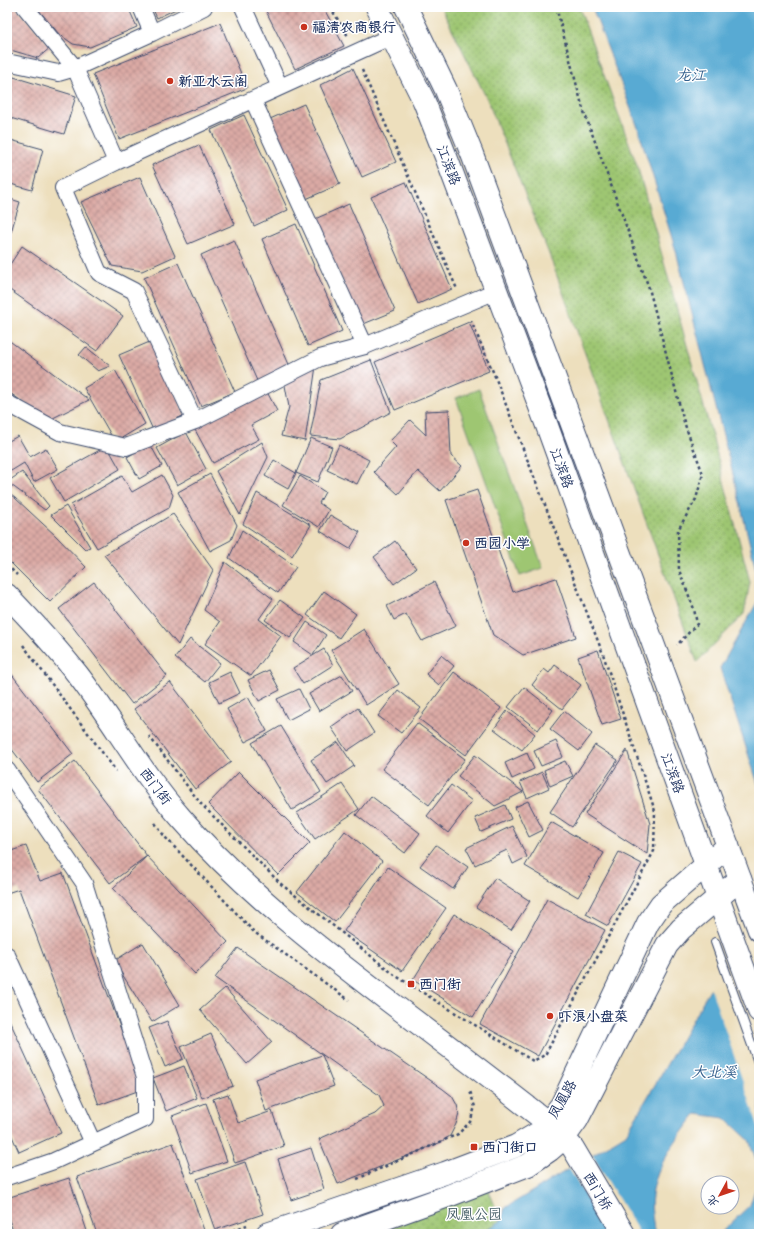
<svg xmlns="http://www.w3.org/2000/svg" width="766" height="1241" font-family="Dekko,'LXGW WenKai TC',sans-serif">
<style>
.green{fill:#9ec672;stroke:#5c7a68}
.park{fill:url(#park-dots);stroke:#5c7a68}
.water{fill:#59aad3;stroke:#3a6c98}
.pier{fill:#eddfbd}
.building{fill:url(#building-cross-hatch)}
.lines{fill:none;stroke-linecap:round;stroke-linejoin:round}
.lane-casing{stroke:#3a496c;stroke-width:10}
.street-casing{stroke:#3a496c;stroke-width:18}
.secondary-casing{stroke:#3a496c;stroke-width:24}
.primary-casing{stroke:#3a496c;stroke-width:24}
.path{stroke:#3a496c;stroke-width:2.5;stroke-dasharray:3 3;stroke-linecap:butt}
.lane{stroke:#fff;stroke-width:8}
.street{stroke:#fff;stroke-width:16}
.secondary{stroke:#fff;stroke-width:22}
.primary{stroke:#fff;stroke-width:22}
.poi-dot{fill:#c8321e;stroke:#fff;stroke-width:1.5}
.labels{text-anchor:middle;stroke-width:3;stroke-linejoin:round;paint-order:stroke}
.poi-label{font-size:14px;font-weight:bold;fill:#1b2f5e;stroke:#fff;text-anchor:start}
.street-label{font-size:14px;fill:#1b2f5e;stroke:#fff}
.park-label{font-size:14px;fill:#425c64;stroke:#fff}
.water-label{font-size:15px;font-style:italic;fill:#34608d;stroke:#fff}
</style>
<defs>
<pattern id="park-dots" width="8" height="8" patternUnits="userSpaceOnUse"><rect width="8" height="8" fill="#9ec672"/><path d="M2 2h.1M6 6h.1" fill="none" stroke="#80a161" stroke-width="1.8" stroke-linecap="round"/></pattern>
<pattern id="building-cross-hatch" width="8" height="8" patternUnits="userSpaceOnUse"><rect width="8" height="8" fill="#dcaaa5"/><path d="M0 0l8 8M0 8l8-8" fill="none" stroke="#b28b8a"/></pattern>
</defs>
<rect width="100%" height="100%" fill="#fff"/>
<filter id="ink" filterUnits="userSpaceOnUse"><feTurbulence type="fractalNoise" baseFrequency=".025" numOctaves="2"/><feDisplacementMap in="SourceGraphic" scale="8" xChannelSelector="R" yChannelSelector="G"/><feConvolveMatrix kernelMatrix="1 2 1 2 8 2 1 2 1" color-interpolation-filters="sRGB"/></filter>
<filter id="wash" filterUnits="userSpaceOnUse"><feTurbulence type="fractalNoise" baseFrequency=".012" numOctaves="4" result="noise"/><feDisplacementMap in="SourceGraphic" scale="16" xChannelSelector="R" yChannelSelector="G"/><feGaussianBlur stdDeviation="0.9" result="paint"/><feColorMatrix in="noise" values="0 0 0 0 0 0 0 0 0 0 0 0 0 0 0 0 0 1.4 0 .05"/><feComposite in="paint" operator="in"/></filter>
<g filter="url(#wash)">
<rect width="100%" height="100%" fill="#eddfbd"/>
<!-- green -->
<path class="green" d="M 479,389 L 543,568 L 520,576 L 456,398 Z"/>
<!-- park -->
<path class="park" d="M 441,7 L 579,7 L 637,165 L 714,443 L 750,582 L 744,614 L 697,662 L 549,254 L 487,99 Z
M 487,1186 L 501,1221 L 480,1234 L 376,1234 L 411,1220 Z"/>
<!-- water -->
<path class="water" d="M 592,7 L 759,7 L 759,596 L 757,574 L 736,486 L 676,251 L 637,125 Z
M 759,599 L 759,787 L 720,668 Z
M 759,953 L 759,1168 L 749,1140 L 725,1118 L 696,1114 C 677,1139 656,1164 652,1196 C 650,1207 653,1220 654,1230 L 657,1234 L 480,1234 L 501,1221 L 505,1208 L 626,1134 L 680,1042 L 710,989 Z
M 759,1178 L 759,1234 L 719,1234 L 726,1228 L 750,1205 Z"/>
<!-- pier -->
<path class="pier" d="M 759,951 L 759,1128 L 710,986 Z
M 591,1153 L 640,1234 L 608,1234 L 568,1167 Z"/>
<g id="blocks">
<!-- building -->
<path class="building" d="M 7,7 L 15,7 L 51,47 L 38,58 L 7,49 Z
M 36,7 L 128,7 L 137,27 L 90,47 L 73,44 L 59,34 Z
M 152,7 L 180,7 L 157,18 Z
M 264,7 L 323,7 L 344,46 L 295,69 Z
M 220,23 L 247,88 L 119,139 L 93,74 Z
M 353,68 L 396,162 L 362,177 L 320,85 Z
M 7,75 L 76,96 L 64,134 L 7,117 Z
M 304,104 L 340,184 L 306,199 L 270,119 Z
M 244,115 L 288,210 L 254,226 L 211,130 Z
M 7,139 L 43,149 L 32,190 L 7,183 Z
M 199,145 L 235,224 L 188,244 L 152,165 Z
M 140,177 L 175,256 L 142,271 L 112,266 L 81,202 Z
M 406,182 L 452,289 L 418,304 L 371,197 Z
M 7,198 L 20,202 L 11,232 L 7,231 Z
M 349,204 L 395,311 L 361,325 L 315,219 Z
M 296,224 L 342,331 L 308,346 L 262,239 Z
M 234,240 L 291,369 L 258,383 L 201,255 Z
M 22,246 L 123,316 L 97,351 L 7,288 L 7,269 Z
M 178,263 L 235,392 L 201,406 L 144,278 Z
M 469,322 L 489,371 L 395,410 L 375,362 Z
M 7,339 L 89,400 L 49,420 L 7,391 Z
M 152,341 L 185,415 L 153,430 L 119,355 Z
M 86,347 L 110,366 L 98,371 L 79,355 Z
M 371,360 L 391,412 L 340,439 L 310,436 L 321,380 Z
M 316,366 L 305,441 L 281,436 L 289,407 L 284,380 Z
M 115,370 L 145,424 L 115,442 L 84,388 Z
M 266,390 L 277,411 L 251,425 L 259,439 L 213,463 L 194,428 Z
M 449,410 L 451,456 L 462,466 L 440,491 L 418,471 L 398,494 L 374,472 L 396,447 L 390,441 L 410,420 L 426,435 L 425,411 Z
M 186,432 L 206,469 L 177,485 L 157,448 Z
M 18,436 L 30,457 L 46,448 L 58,469 L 34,482 L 24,463 L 11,471 L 7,464 L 7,442 Z
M 311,438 L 332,447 L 318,482 L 296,473 Z
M 262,442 L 268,457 L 240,515 L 216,471 Z
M 150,444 L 162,466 L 139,479 L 127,457 Z
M 339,445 L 369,460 L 357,484 L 327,470 Z
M 107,446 L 120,469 L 64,502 L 50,478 Z
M 274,460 L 296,473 L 288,489 L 265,476 Z
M 22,472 L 49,506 L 45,510 L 7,482 Z
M 210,474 L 237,525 L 231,540 L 210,551 L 178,492 Z
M 162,475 L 173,495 L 169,508 L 97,548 L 71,505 L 122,476 L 132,492 Z
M 300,476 L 325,492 L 319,503 L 329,510 L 319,527 L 283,505 Z
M 477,490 L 513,592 L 556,578 L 576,637 L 523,655 L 493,635 L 446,500 Z
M 7,492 L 15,498 L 56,536 L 86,567 L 50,602 L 7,559 Z
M 257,493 L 311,525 L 292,556 L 243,524 Z
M 66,506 L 90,547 L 85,549 L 51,515 Z
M 173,514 L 213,570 L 178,645 L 104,555 Z
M 330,515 L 360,532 L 350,549 L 320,531 Z
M 242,530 L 296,567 L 278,593 L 229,558 Z
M 395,541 L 416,568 L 394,584 L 374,557 Z
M 225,562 L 273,599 L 259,619 L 281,636 L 251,676 L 205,644 L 220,622 L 204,610 Z
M 94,582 L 167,676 L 132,704 L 59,609 Z
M 434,582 L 456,626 L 422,641 L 406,614 L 394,620 L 387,606 Z
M 324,591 L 356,614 L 339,638 L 307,615 Z
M 280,600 L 305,618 L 290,638 L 265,620 Z
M 307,622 L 326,635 L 313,655 L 294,642 Z
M 364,629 L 399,684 L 366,705 L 331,650 Z
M 190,639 L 220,663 L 205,682 L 175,658 Z
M 324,649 L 333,665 L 303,684 L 293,668 Z
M 598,650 L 621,719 L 602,725 L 578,657 Z
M 441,655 L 454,666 L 439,685 L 426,674 Z
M 555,665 L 581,685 L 562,709 L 532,685 L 544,669 L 549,673 Z
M 7,668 L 73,754 L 37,782 L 7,743 Z
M 269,670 L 280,690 L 259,701 L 248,680 Z
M 230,672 L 240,693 L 219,703 L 209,682 Z
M 454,672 L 501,708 L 466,755 L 419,719 Z
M 342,675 L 352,691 L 319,711 L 309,694 Z
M 170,682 L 231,762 L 195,789 L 134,709 Z
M 524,687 L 553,710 L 538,730 L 508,707 Z
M 299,689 L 309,709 L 288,720 L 277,699 Z
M 398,690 L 421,708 L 401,733 L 378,716 Z
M 248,697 L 267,731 L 245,742 L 227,709 Z
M 358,708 L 374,733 L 347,751 L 331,727 Z
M 507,711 L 535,734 L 522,750 L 494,729 Z
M 564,711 L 592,734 L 579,751 L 550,729 Z
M 417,723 L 465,759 L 429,805 L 382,769 Z
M 281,726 L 321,792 L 292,810 L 252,743 Z
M 556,741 L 563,757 L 541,766 L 534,751 Z
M 338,742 L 354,766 L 327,784 L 311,760 Z
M 595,745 L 618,760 L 572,827 L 550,812 Z
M 627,750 L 650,824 L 647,854 L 585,814 Z
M 527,753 L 534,769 L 512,779 L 505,763 Z
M 475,755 L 523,792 L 495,806 L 458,776 Z
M 75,761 L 147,856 L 110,883 L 38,789 Z
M 565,761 L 573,776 L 550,786 L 544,770 Z
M 239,772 L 310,843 L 278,875 L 208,804 Z
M 542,772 L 549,788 L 527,798 L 520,782 Z
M 342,784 L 359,809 L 315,839 L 297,813 Z
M 451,785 L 472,801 L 448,833 L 427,816 Z
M 371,796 L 420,833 L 405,853 L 356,815 Z
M 528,801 L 543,830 L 529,837 L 515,807 Z
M 505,805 L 511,819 L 481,832 L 475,818 Z
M 551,822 L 604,853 L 578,897 L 525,866 Z
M 512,826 L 527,857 L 513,864 L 507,850 L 475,865 L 466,848 Z
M 345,831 L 382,861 L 335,922 L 297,892 Z
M 436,845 L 468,867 L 453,889 L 420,866 Z
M 26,846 L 40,881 L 63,873 L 143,1089 L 99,1105 L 19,889 L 7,893 L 7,849 L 8,852 Z
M 619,852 L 642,864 L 608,926 L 586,914 Z
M 147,856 L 228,942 L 195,974 L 113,888 Z
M 388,867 L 446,908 L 402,971 L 344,931 Z
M 495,878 L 530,901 L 511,930 L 476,907 Z
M 547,899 L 605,930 L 538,1056 L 480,1024 Z
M 454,914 L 514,951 L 473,1017 L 413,980 Z
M 143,943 L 180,1005 L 152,1022 L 114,961 Z
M 238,948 L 443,1089 L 452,1096 L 457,1105 L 459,1114 L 456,1124 L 450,1136 L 439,1143 L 338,1184 L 319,1139 L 375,1114 L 384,1106 L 379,1095 L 215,978 Z
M 225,988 L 272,1042 L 247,1064 L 200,1010 Z
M 7,1015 L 61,1133 L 19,1152 L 7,1125 Z
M 167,1021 L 183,1059 L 165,1067 L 149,1028 Z
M 211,1034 L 233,1086 L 202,1098 L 181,1047 Z
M 322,1055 L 334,1086 L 266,1111 L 255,1079 Z
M 184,1066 L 197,1098 L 166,1111 L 153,1078 Z
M 228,1094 L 238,1123 L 272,1111 L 284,1146 L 235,1163 L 213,1099 Z
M 206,1103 L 227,1161 L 192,1173 L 172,1116 Z
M 173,1143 L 205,1233 L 97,1234 L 77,1177 Z
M 311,1148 L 324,1189 L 291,1200 L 278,1159 Z
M 245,1162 L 263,1214 L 215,1230 L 197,1179 Z
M 69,1178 L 88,1234 L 14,1234 L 7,1214 L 7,1198 Z"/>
</g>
</g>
<g filter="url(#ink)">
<use href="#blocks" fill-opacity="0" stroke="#3a496c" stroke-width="1"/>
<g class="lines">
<!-- lane casing -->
<g class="lane-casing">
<path id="lane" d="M 715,942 L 759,1065"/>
</g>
<!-- street casing -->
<g class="street-casing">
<path id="street" d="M 25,7 L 75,68 L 116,162
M 141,7 L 152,33
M 243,7 L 280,87
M 7,62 L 58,73 L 75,68 L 152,33 L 204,7
M 253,100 L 365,346
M 7,403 L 60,432 L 126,447 L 195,421 L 320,358 L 365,346 L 496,291
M 195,421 L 134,291 L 99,273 L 63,188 L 116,162 L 392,36
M 7,770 L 84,883 L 145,1077 L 145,1119 L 54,1161 L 7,1177
M 7,955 L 93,1143"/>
</g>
<!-- secondary casing -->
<g class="secondary-casing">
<path id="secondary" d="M 7,595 C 32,621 56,647 78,675 C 114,722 142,774 181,818 C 242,888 316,946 390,1002 C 443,1042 496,1082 548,1123 L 564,1138 L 573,1148 L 624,1234
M 267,1234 L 445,1173 L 516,1146 L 538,1133 L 548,1123 L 562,1104 L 648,923 L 661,904 L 728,846
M 342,1234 L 448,1196 L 528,1165 L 550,1150 L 564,1138 L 577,1120 L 667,945 L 681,929 L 740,879"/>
</g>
<!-- primary casing -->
<g class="primary-casing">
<path id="primary" d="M 377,7 L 424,101 L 448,162 L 546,423 L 759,1011
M 406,7 L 446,90 L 472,154 L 759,930"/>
</g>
<!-- path -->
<path class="path" d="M 330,7 L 348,36
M 556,7 L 583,109 L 649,288 L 684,422 L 703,474 L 696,499 L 678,530 L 679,570 L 694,609 L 697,624 L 677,645
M 362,70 L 457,289
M 7,565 L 17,575
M 23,645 L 116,771
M 149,736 L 201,804 L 281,884 L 396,976 L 533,1061 L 545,1055 L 654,851 L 655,811 L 603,654 L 494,374 L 471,321
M 155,823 L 165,837 L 254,932 L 349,1000
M 357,1179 L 458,1134 L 470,1122 L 475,1107 L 470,1091
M 222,1234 L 247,1225"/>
<!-- lane -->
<use href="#lane" class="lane"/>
<!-- street -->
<use href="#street" class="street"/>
<!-- secondary -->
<use href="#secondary" class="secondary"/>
<!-- primary -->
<use href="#primary" class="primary"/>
</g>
</g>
<!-- markers -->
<g class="poi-dot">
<circle cx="304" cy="27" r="4"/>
<circle cx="170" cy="81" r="4"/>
<circle cx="466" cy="543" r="4"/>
<rect x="407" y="980" width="8" height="8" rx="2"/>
<circle cx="550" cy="1016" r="4"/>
<rect x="470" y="1143" width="8" height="8" rx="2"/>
</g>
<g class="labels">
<!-- poi labels -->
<g class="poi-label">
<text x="312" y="32">福清农商银行</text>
<text x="178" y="86">新亚水云阁</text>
<text x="474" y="548">西园小学</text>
<text x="419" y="989">西门街</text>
<text x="558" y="1021">吓浪小盘菜</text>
<text x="482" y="1152">西门街口</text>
</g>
<!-- street labels -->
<g class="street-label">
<text transform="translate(449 165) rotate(69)" y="5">江滨路</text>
<text transform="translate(562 468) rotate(70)" y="5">江滨路</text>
<text transform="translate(673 773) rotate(70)" y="5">江滨路</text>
<text transform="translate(156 786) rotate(53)" y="5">西门街</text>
<text transform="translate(562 1099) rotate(-60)" y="5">凤凰路</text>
<text transform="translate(598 1191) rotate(59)" y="5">西门桥</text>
</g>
<!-- park labels -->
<g class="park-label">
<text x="474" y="1219">凤凰公园</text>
</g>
<!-- water labels -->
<g class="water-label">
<text x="691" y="80">龙江</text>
<text x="714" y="1077">大北溪</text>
</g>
</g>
<!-- margin -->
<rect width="766" height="1241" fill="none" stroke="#fff" stroke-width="24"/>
<!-- north arrow -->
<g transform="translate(720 1195) rotate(230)"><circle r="19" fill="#ffffff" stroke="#a4acbf"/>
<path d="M0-3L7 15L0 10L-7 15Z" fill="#c8321e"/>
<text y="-6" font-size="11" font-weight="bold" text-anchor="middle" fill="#1b2f5e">北</text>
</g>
</svg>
